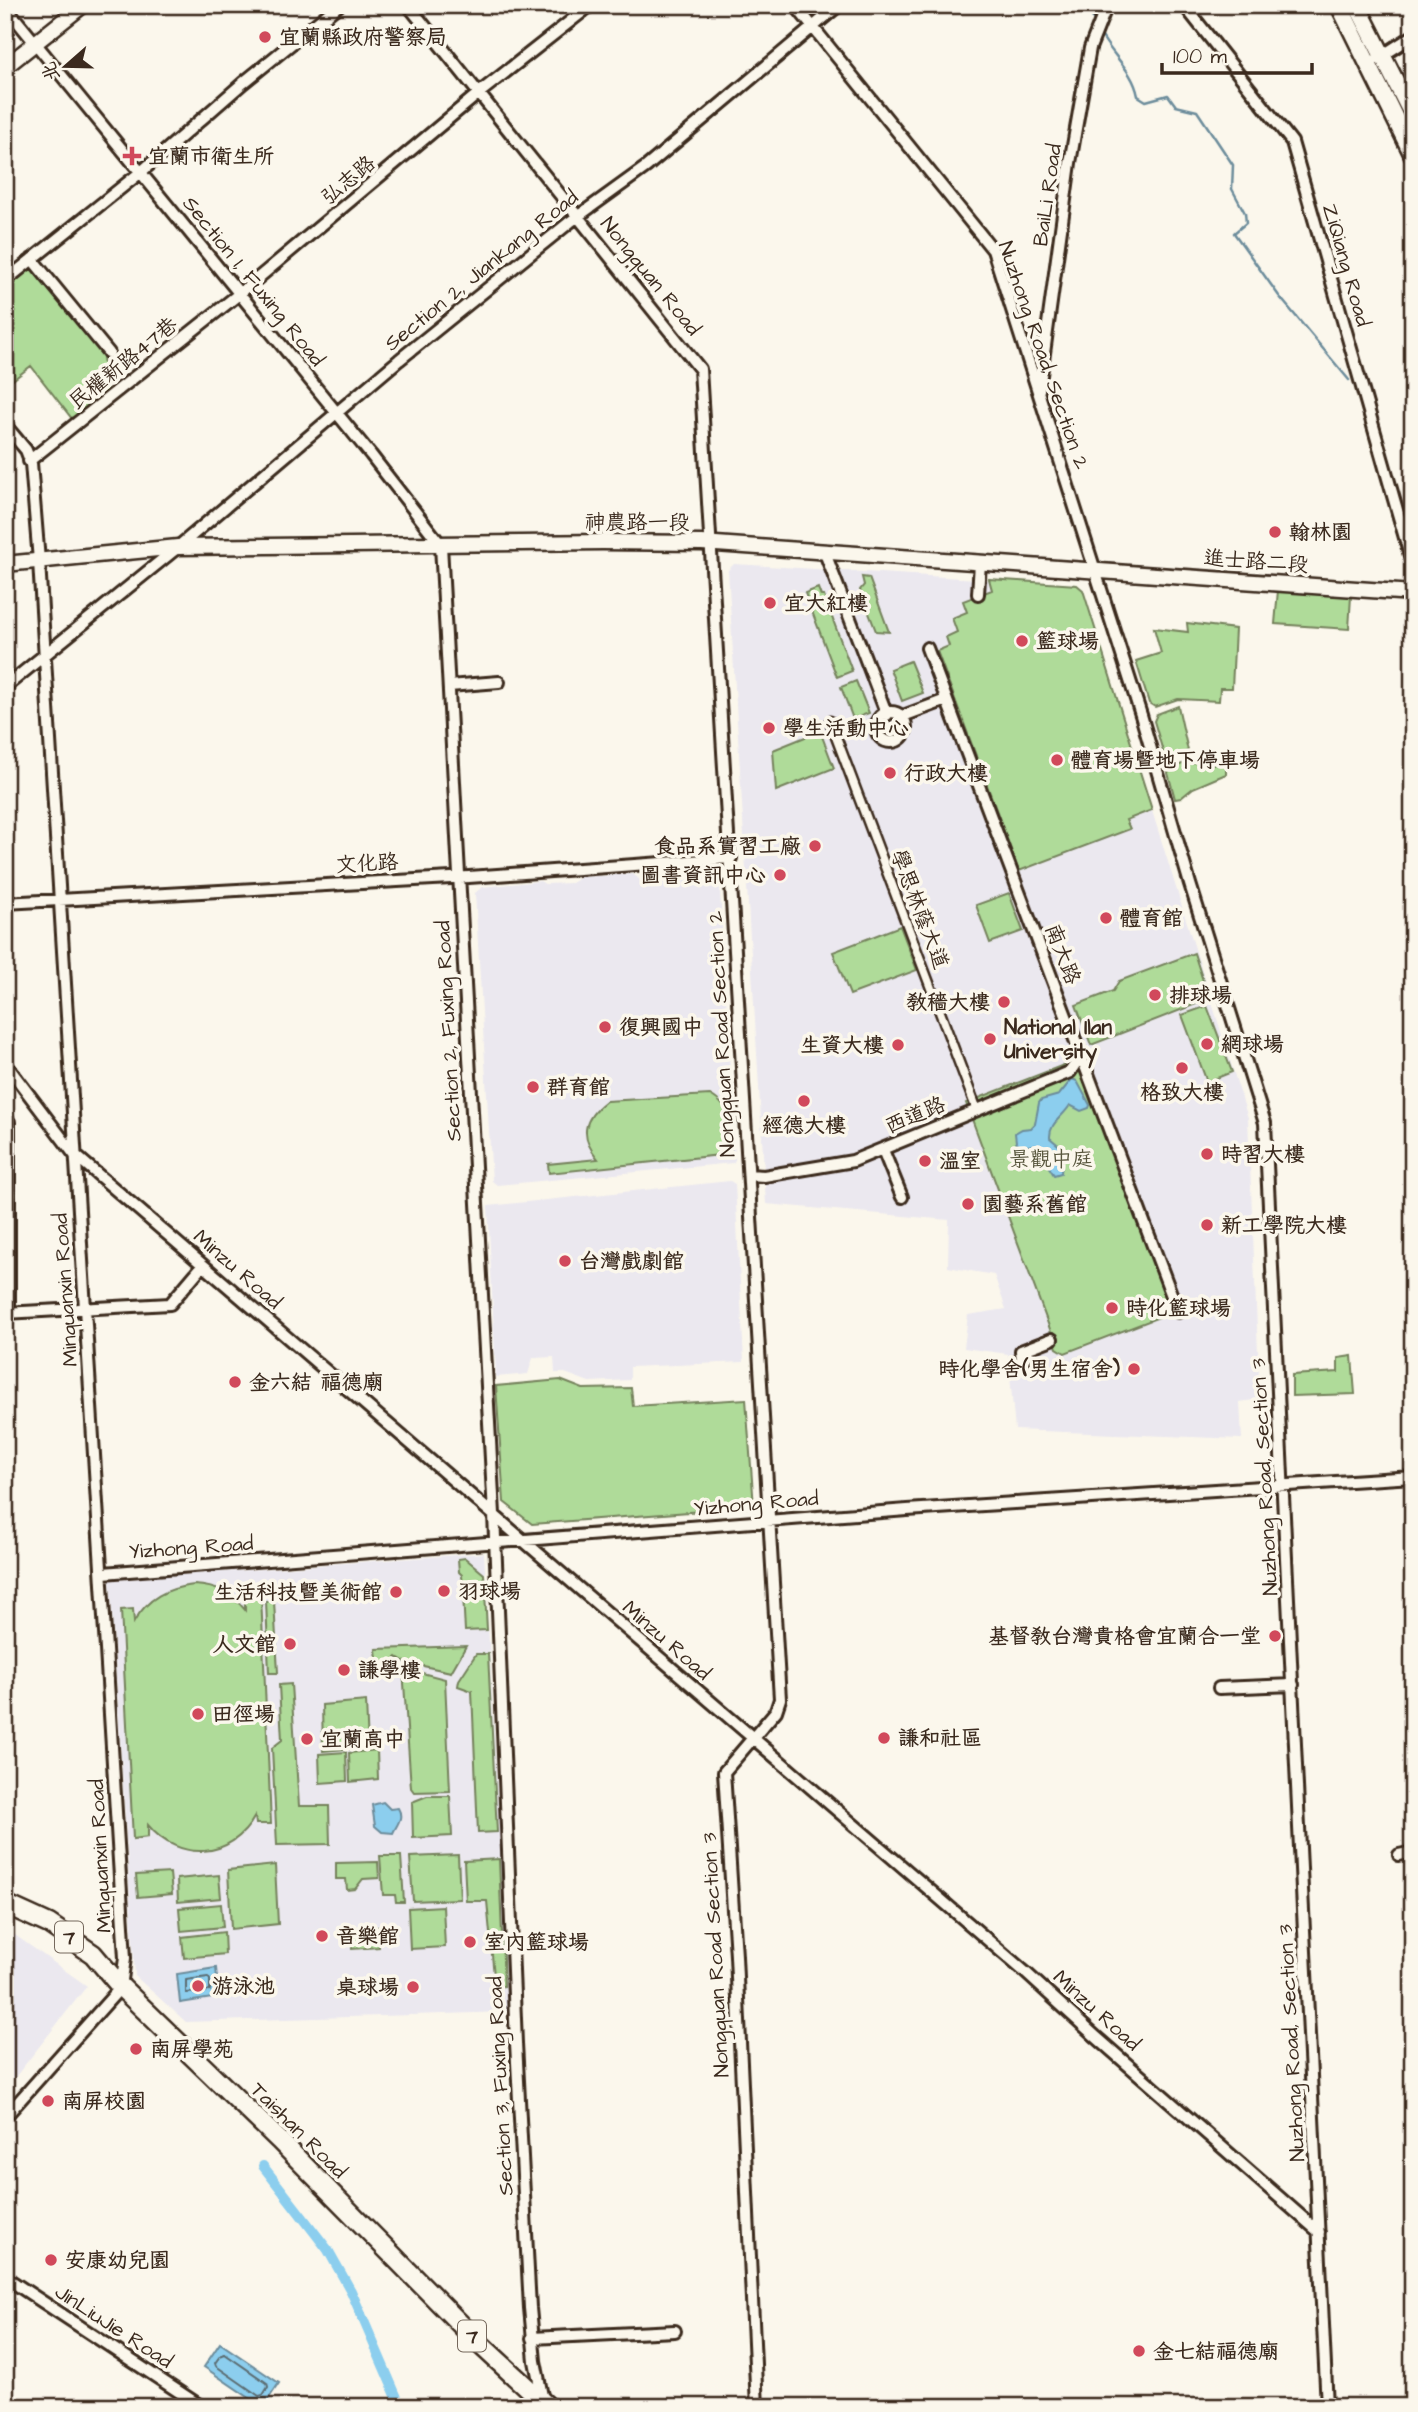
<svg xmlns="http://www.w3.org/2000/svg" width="1418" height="2412" font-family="'Architects Daughter','LXGW WenKai TC',sans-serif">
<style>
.built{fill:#ebe8ef}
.green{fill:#afdb99;stroke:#75825c;stroke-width:2}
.water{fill:#8cceee;stroke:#6c8c9b;stroke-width:2}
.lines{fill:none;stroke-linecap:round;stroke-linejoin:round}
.shore{stroke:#5b6c71;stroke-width:2}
.stream{stroke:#6c8c9b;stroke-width:2.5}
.canal{stroke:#8cceee;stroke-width:10}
.pedestrian-casing{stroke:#3b2a1e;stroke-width:13}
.minor-casing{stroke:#3b2a1e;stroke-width:16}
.tertiary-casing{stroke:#3b2a1e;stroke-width:19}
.secondary-casing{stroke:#3b2a1e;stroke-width:21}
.primary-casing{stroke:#3b2a1e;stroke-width:23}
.pedestrian{stroke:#fbf7ec;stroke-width:8}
.minor{stroke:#fbf7ec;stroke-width:10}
.tertiary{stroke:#fbf7ec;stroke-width:14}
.secondary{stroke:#fbf7ec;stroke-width:16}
.primary{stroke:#fbf7ec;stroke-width:18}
.poi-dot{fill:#d1495b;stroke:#fbf7ec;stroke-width:2.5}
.labels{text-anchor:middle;stroke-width:7;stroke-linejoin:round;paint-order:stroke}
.shield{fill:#fbf7ec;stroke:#75685c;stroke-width:2}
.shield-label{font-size:19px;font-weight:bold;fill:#3b2a1e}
.poi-label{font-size:21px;font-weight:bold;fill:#3b2a1e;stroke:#fbf7ec;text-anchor:start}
.street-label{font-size:21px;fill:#3b2a1e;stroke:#fbf7ec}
.park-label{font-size:21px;fill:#58563d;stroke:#fbf7ec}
</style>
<rect width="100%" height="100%" fill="#fbf7ec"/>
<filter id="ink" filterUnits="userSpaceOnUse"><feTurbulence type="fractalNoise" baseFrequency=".0143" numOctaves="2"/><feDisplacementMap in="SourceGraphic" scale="14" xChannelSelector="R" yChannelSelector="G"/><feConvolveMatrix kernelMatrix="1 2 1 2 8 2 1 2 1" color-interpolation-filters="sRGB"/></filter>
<g filter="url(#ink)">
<!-- built -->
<path class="built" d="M 734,564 L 1077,585 L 1083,590 L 1248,1118 L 1260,1399 L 1240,1402 L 1242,1439 L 1015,1430 L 1008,1354 L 964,1348 L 968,1315 L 1006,1309 L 994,1275 L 948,1267 L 949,1220 L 766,1204 L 728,570 Z
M 715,869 L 719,872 L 735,1160 L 733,1163 L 497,1185 L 492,1181 L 475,893 L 482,887 L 540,881 L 545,884 L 571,883 L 581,877 L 633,874 L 639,879 L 660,879 L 669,872 Z
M 730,1181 L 735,1184 L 744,1362 L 630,1367 L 630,1380 L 589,1382 L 565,1373 L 555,1373 L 554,1357 L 533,1358 L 528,1374 L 496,1377 L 488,1206 Z
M 484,1553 L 506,1946 L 507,2012 L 186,2022 L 135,1976 L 110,1580 Z
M 5,1928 L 87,1986 L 5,2090 Z"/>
<!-- green -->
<path class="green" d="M 32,263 L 102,349 L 107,394 L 73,420 L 31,366 L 5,386 L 5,285 Z
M 862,577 L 869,578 L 889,632 L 876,631 L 860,590 L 864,585 Z
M 989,579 L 1077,585 L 1083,590 L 1152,810 L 1126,820 L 1130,829 L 1019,871 L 937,651 L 949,646 L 946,637 L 957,632 L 952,618 L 967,612 L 963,601 L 992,590 Z
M 818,588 L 821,596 L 824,596 L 852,671 L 837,677 L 805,593 Z
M 1278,590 L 1351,596 L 1349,629 L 1275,624 Z
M 1187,623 L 1235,629 L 1232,688 L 1220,688 L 1219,701 L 1178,699 L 1155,707 L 1149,703 L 1136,661 L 1161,653 L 1154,628 L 1188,632 Z
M 910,661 L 923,693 L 902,701 L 890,669 Z
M 856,681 L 869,713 L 853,719 L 841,687 Z
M 1178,706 L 1188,751 L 1170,758 L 1164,755 L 1154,721 L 1157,714 Z
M 820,731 L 834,768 L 776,791 L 773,750 Z
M 1188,762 L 1226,765 L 1226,774 L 1193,788 L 1181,798 L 1175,799 L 1168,773 L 1171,768 Z
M 1009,893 L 1023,931 L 990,943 L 976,905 Z
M 900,926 L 917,970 L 850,995 L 833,952 Z
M 1194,953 L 1209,999 L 1091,1045 L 1076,1005 L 1113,991 L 1119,981 Z
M 1207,1006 L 1232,1072 L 1207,1082 L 1182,1015 Z
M 1079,1059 L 1171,1304 L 1167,1314 L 1065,1353 L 1057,1348 L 966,1103 Z
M 710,1095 C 733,1108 733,1126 722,1147 L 731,1147 L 730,1154 L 549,1173 L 548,1164 L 598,1159 C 579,1136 583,1119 606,1101 Z
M 1352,1356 L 1355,1394 L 1292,1396 L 1292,1375 L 1338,1372 L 1338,1358 Z
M 560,1380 L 583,1389 L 631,1388 L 633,1406 L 746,1399 L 754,1507 L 532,1524 L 504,1502 L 496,1386 Z
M 465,1558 L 484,1574 L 487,1630 L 465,1631 L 462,1575 L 459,1572 L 458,1559 Z
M 194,1585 C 215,1586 232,1593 245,1610 L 245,1596 L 261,1595 L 271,1824 L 256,1824 L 255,1816 C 232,1859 179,1863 148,1825 L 148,1837 L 133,1839 L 121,1610 L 133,1609 L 134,1622 C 147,1598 167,1588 194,1585 Z
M 266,1601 L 274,1601 L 278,1673 L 269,1673 Z
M 466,1646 L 451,1672 L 405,1662 L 397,1657 L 390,1664 L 377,1660 L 376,1649 Z
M 476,1654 L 488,1654 L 497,1832 L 478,1833 L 472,1691 L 458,1686 L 459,1680 Z
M 403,1668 L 445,1679 L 450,1791 L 414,1792 L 411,1788 Z
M 291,1684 L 299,1806 L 329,1806 L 330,1844 L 277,1845 L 272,1748 L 282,1740 L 279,1685 Z
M 366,1701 L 368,1747 L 323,1751 L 322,1705 Z
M 377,1750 L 378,1779 L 350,1782 L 349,1753 Z
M 346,1752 L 347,1781 L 320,1783 L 319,1754 Z
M 427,1796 L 450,1796 L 452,1836 L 413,1838 L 412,1802 Z
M 458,1855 L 460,1899 L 413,1901 L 410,1857 Z
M 380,1856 L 401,1856 L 404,1902 L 396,1902 L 395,1895 L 383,1895 Z
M 499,1859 L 504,1986 L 495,1987 L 487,1901 L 466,1901 L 464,1861 Z
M 378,1862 L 379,1878 L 363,1879 L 355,1889 L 347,1890 L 346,1879 L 336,1879 L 336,1863 Z
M 275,1865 L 278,1924 L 231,1929 L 228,1870 Z
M 170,1873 L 172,1894 L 138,1897 L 136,1875 Z
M 219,1875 L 221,1898 L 178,1902 L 177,1879 Z
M 221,1904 L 223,1927 L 181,1931 L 179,1908 Z
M 443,1906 L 445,1947 L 410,1949 L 408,1908 Z
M 351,1927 L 378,1927 L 379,1947 L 352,1949 Z
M 224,1932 L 225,1954 L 184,1958 L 182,1937 Z"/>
<!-- water -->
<path class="water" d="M 1072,1079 L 1077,1081 L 1090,1105 L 1089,1108 L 1081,1111 L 1070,1105 C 1063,1117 1049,1123 1050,1138 L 1063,1149 L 1061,1173 L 1054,1175 L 1035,1145 L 1020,1147 L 1016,1142 L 1015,1133 L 1022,1129 L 1031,1128 L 1035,1124 L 1039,1103 L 1041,1100 L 1059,1095 Z
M 383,1802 L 390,1809 L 398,1808 C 404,1818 397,1824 393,1833 L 382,1832 L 375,1826 L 372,1805 Z
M 216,1968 L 219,1997 L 180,2003 L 177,1974 Z
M 220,2343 L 279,2383 L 263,2407 L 204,2367 Z"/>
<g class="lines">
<!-- shore -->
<path class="shore" d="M 208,1977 L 210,1980 L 210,1991 L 186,1993 L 186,1980 Z
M 225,2354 L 267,2383 L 268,2387 L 263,2395 L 259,2396 L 216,2366 L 215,2363 L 220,2356 Z"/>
<!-- stream -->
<path class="stream" d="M 1088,5 L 1095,24
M 1100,33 C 1112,56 1133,70 1138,96 L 1146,101 L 1168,95 L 1176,106 L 1197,111 L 1233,165 L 1232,189 L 1245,213 L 1246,223 L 1234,233 L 1279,296 L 1349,380"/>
<!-- canal -->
<path class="canal" d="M 263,2166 L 328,2250 L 351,2291 L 401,2407"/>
<!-- pedestrian casing -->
<g class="pedestrian-casing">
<path id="pedestrian" d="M 830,721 L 977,1110"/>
</g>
<!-- minor casing -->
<g class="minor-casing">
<path id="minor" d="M 408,5 L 700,369 L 780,1699 L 776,1711 L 724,1772 L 736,1956 L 757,2407
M 795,5 L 993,250 L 1141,715 L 1190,884 L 1265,1123 L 1327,2407
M 1184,5 L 1292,142 L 1413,566
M 5,6 L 371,455 L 441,545 L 494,1514 L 516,2043 L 530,2308 L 535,2361 L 543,2401
M 1377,59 L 1413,36
M 32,259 L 109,353
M 5,281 L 141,172 L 243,83 L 339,5
M 1039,390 L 1070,163 L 1090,48 L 1107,5
M 5,425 L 26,450 L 31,463 L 39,561 L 125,1958 L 121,1987 L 5,2117
M 29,461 L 239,294 L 479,93 L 591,5
M 825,553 L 887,715
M 978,594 L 980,563
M 927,648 L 1178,1312
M 449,686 L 499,682
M 5,687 L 178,547 L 399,360 L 570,222 L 646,167 L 839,5
M876 727a15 15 0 1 1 30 0a15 15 0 1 1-30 0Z
M 903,716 L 946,700
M 5,903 L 469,877 L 731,858
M 5,1063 L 74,1154 L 1025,1972 L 1095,2036 L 1319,2232
M 9,1122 L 9,1313
M 883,1150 L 902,1197
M 749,1175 L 764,1176 L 853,1161 L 1070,1072 L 1081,1055
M 5,1313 L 170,1304 L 203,1265
M 1022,1362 L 1021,1351 L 1052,1339
M 103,1573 L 907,1510 L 1413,1477
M 1219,1688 L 1293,1685
M 1399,1855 L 1413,1852
M 5,2277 L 202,2407
M 532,2338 L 675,2331"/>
</g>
<!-- tertiary casing -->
<g class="tertiary-casing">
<path id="tertiary" d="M 5,67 L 83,5
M 5,564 L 178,547 L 602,542 L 702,543 L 1413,593"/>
</g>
<!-- secondary casing -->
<g class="secondary-casing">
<path id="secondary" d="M 1339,5 L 1413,155
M 1357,5 L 1413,116"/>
</g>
<!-- primary casing -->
<g class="primary-casing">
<path id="primary" d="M 5,1904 L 49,1924 L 93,1954 L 121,1987 L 279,2140 L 482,2346 L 548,2407"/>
</g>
<!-- pedestrian -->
<use href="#pedestrian" class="pedestrian"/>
<!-- minor -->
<use href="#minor" class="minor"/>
<!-- tertiary -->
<use href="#tertiary" class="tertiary"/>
<!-- secondary -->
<use href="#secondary" class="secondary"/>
<!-- primary -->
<use href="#primary" class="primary"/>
</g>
</g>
<!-- markers -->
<g class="poi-dot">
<circle cx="265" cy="37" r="7"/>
<path d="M128.5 145.5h7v7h7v7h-7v7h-7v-7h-7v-7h7z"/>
<circle cx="1275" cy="532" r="7"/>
<circle cx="770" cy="603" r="7"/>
<circle cx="1022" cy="641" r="7"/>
<circle cx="769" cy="728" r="7"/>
<circle cx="1057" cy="760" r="7"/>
<circle cx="890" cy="773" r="7"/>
<circle cx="815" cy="846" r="7"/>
<circle cx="780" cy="875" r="7"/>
<circle cx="1106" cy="918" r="7"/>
<circle cx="1155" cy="995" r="7"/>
<circle cx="1004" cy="1002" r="7"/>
<circle cx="605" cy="1027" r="7"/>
<circle cx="990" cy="1039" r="7"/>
<circle cx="1207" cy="1044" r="7"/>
<circle cx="898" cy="1045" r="7"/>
<circle cx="1182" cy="1068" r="7"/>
<circle cx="533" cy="1087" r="7"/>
<circle cx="804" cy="1101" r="7"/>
<circle cx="1207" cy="1154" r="7"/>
<circle cx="925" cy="1161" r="7"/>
<circle cx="968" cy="1204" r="7"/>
<circle cx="1207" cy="1225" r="7"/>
<circle cx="565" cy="1261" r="7"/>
<circle cx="1112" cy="1308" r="7"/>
<circle cx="1134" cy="1369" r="7"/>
<circle cx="235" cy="1382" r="7"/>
<circle cx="444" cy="1591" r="7"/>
<circle cx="396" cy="1592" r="7"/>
<circle cx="1275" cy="1636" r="7"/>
<circle cx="290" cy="1644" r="7"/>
<circle cx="344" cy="1670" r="7"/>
<circle cx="198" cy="1714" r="7"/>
<circle cx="884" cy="1738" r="7"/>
<circle cx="307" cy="1739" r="7"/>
<circle cx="322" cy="1936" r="7"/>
<circle cx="470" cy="1942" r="7"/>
<circle cx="198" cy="1986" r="7"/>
<circle cx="413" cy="1987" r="7"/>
<circle cx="136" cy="2049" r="7"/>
<circle cx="48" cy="2101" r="7"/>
<circle cx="51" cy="2260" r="7"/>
<circle cx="1139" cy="2351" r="7"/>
</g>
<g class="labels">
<!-- shield labels -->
<g class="shield">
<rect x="55" y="1921.5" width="28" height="31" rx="5"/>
<rect x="458" y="2320.5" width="28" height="31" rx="5"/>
</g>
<g class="shield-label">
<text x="69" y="1944">7</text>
<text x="472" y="2343">7</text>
</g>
<!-- poi labels -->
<g class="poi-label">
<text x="279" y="44">宜蘭縣政府警察局</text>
<text x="148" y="163">宜蘭市衛生所</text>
<text x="1289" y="539">翰林園</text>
<text x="784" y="610">宜大紅樓</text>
<text x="1036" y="648">籃球場</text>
<text x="783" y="735">學生活動中心</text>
<text x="1071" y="767">體育場暨地下停車場</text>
<text x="904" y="780">行政大樓</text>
<text x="801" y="853" text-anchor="end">食品系實習工廠</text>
<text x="766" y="882" text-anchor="end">圖書資訊中心</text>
<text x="1120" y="925">體育館</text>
<text x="1169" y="1002">排球場</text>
<text x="990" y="1009" text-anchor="end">教穡大樓</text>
<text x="619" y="1034">復興國中</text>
<text x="1004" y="1034">National Ilan<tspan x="1004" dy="24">University</tspan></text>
<text x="1221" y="1051">網球場</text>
<text x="884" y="1052" text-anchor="end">生資大樓</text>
<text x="547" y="1094">群育館</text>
<text x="1182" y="1099" text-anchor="middle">格致大樓</text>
<text x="804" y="1132" text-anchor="middle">經德大樓</text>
<text x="1221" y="1161">時習大樓</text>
<text x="939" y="1168">溫室</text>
<text x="982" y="1211">園藝系舊館</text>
<text x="1221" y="1232">新工學院大樓</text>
<text x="579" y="1268">台灣戲劇館</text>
<text x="1126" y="1315">時化籃球場</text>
<text x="1120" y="1376" text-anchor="end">時化學舍(男生宿舍)</text>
<text x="249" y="1389">金六結 福德廟</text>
<text x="458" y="1598">羽球場</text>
<text x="382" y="1599" text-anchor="end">生活科技暨美術館</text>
<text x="1261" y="1643" text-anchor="end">基督教台灣貴格會宜蘭合一堂</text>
<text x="276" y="1651" text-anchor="end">人文館</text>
<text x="358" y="1677">謙學樓</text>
<text x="212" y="1721">田徑場</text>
<text x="898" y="1745">謙和社區</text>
<text x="321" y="1746">宜蘭高中</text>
<text x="336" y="1943">音樂館</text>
<text x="484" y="1949">室內籃球場</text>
<text x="212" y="1993">游泳池</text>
<text x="399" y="1994" text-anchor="end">桌球場</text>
<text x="150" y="2056">南屏學苑</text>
<text x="62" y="2108">南屏校園</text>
<text x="65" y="2267">安康幼兒園</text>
<text x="1153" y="2358">金七結福德廟</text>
</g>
<!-- street labels -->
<g class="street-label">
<text transform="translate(348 180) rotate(-40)" y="7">弘志路</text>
<text transform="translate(1047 195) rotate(-82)" y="7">BaiLi Road</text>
<text transform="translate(1347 265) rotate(74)" y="7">ZiQiang Road</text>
<text transform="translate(481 270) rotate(-39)" y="7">Section 2, Jiankang Road</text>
<text transform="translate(651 276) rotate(51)" y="7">Nongquan Road</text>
<text transform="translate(254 281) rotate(51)" y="7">Section 1, Fuxing Road</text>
<text transform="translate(1044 355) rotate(71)" y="7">Nuzhong Road, Section 2</text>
<text transform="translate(123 363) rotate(-39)" y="7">民權新路47巷</text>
<text x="637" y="529">神農路一段</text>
<text transform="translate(1256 561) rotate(4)" y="7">進士路二段</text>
<text transform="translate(367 863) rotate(-3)" y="7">文化路</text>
<text transform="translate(920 909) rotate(69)" y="7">學思林蔭大道</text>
<text transform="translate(1063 954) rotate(69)" y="7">南大路</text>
<text transform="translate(448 1031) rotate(-93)" y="7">Section 2, Fuxing Road</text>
<text transform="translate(721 1034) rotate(-93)" y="7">Nongquan Road Section 2</text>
<text transform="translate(915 1115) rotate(-23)" y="7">西道路</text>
<text transform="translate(238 1269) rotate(41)" y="7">Minzu Road</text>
<text transform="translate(65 1290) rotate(-94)" y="7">Minquanxin Road</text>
<text transform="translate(1264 1477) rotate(-93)" y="7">Nuzhong Road, Section 3</text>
<text transform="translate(756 1503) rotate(-5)" y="7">Yizhong Road</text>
<text transform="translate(191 1547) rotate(-4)" y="7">Yizhong Road</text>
<text transform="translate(667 1640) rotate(41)" y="7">Minzu Road</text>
<text transform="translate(100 1856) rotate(-93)" y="7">Minquanxin Road</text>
<text transform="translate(715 1955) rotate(-93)" y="7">Nongquan Road Section 3</text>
<text transform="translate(1097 2010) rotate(42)" y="7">Minzu Road</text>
<text transform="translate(1291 2043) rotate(-93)" y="7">Nuzhong Road, Section 3</text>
<text transform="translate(500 2086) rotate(-93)" y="7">Section 3, Fuxing Road</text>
<text transform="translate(299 2130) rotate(45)" y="7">Taishan Road</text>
<text transform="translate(114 2326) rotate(33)" y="7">JinLiuJie Road</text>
</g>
<!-- park labels -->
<g class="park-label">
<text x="1051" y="1166">景觀中庭</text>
</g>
</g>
<!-- margin -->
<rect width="1418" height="2412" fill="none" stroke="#fbf7ec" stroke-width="28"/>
<rect x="14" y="14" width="1390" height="2384" fill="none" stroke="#3b2a1e" stroke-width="2.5" filter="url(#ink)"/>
<!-- north arrow -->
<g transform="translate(66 66) rotate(250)" stroke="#fbf7ec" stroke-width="5" paint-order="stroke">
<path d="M0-5L12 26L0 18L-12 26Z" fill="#3b2a1e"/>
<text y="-10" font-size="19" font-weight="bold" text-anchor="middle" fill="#3b2a1e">北</text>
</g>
<!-- scale -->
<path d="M1162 63v10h150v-10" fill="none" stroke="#3b2a1e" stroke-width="3.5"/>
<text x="1173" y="63" font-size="21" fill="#3b2a1e" stroke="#fbf7ec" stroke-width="5" paint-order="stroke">100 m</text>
</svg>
